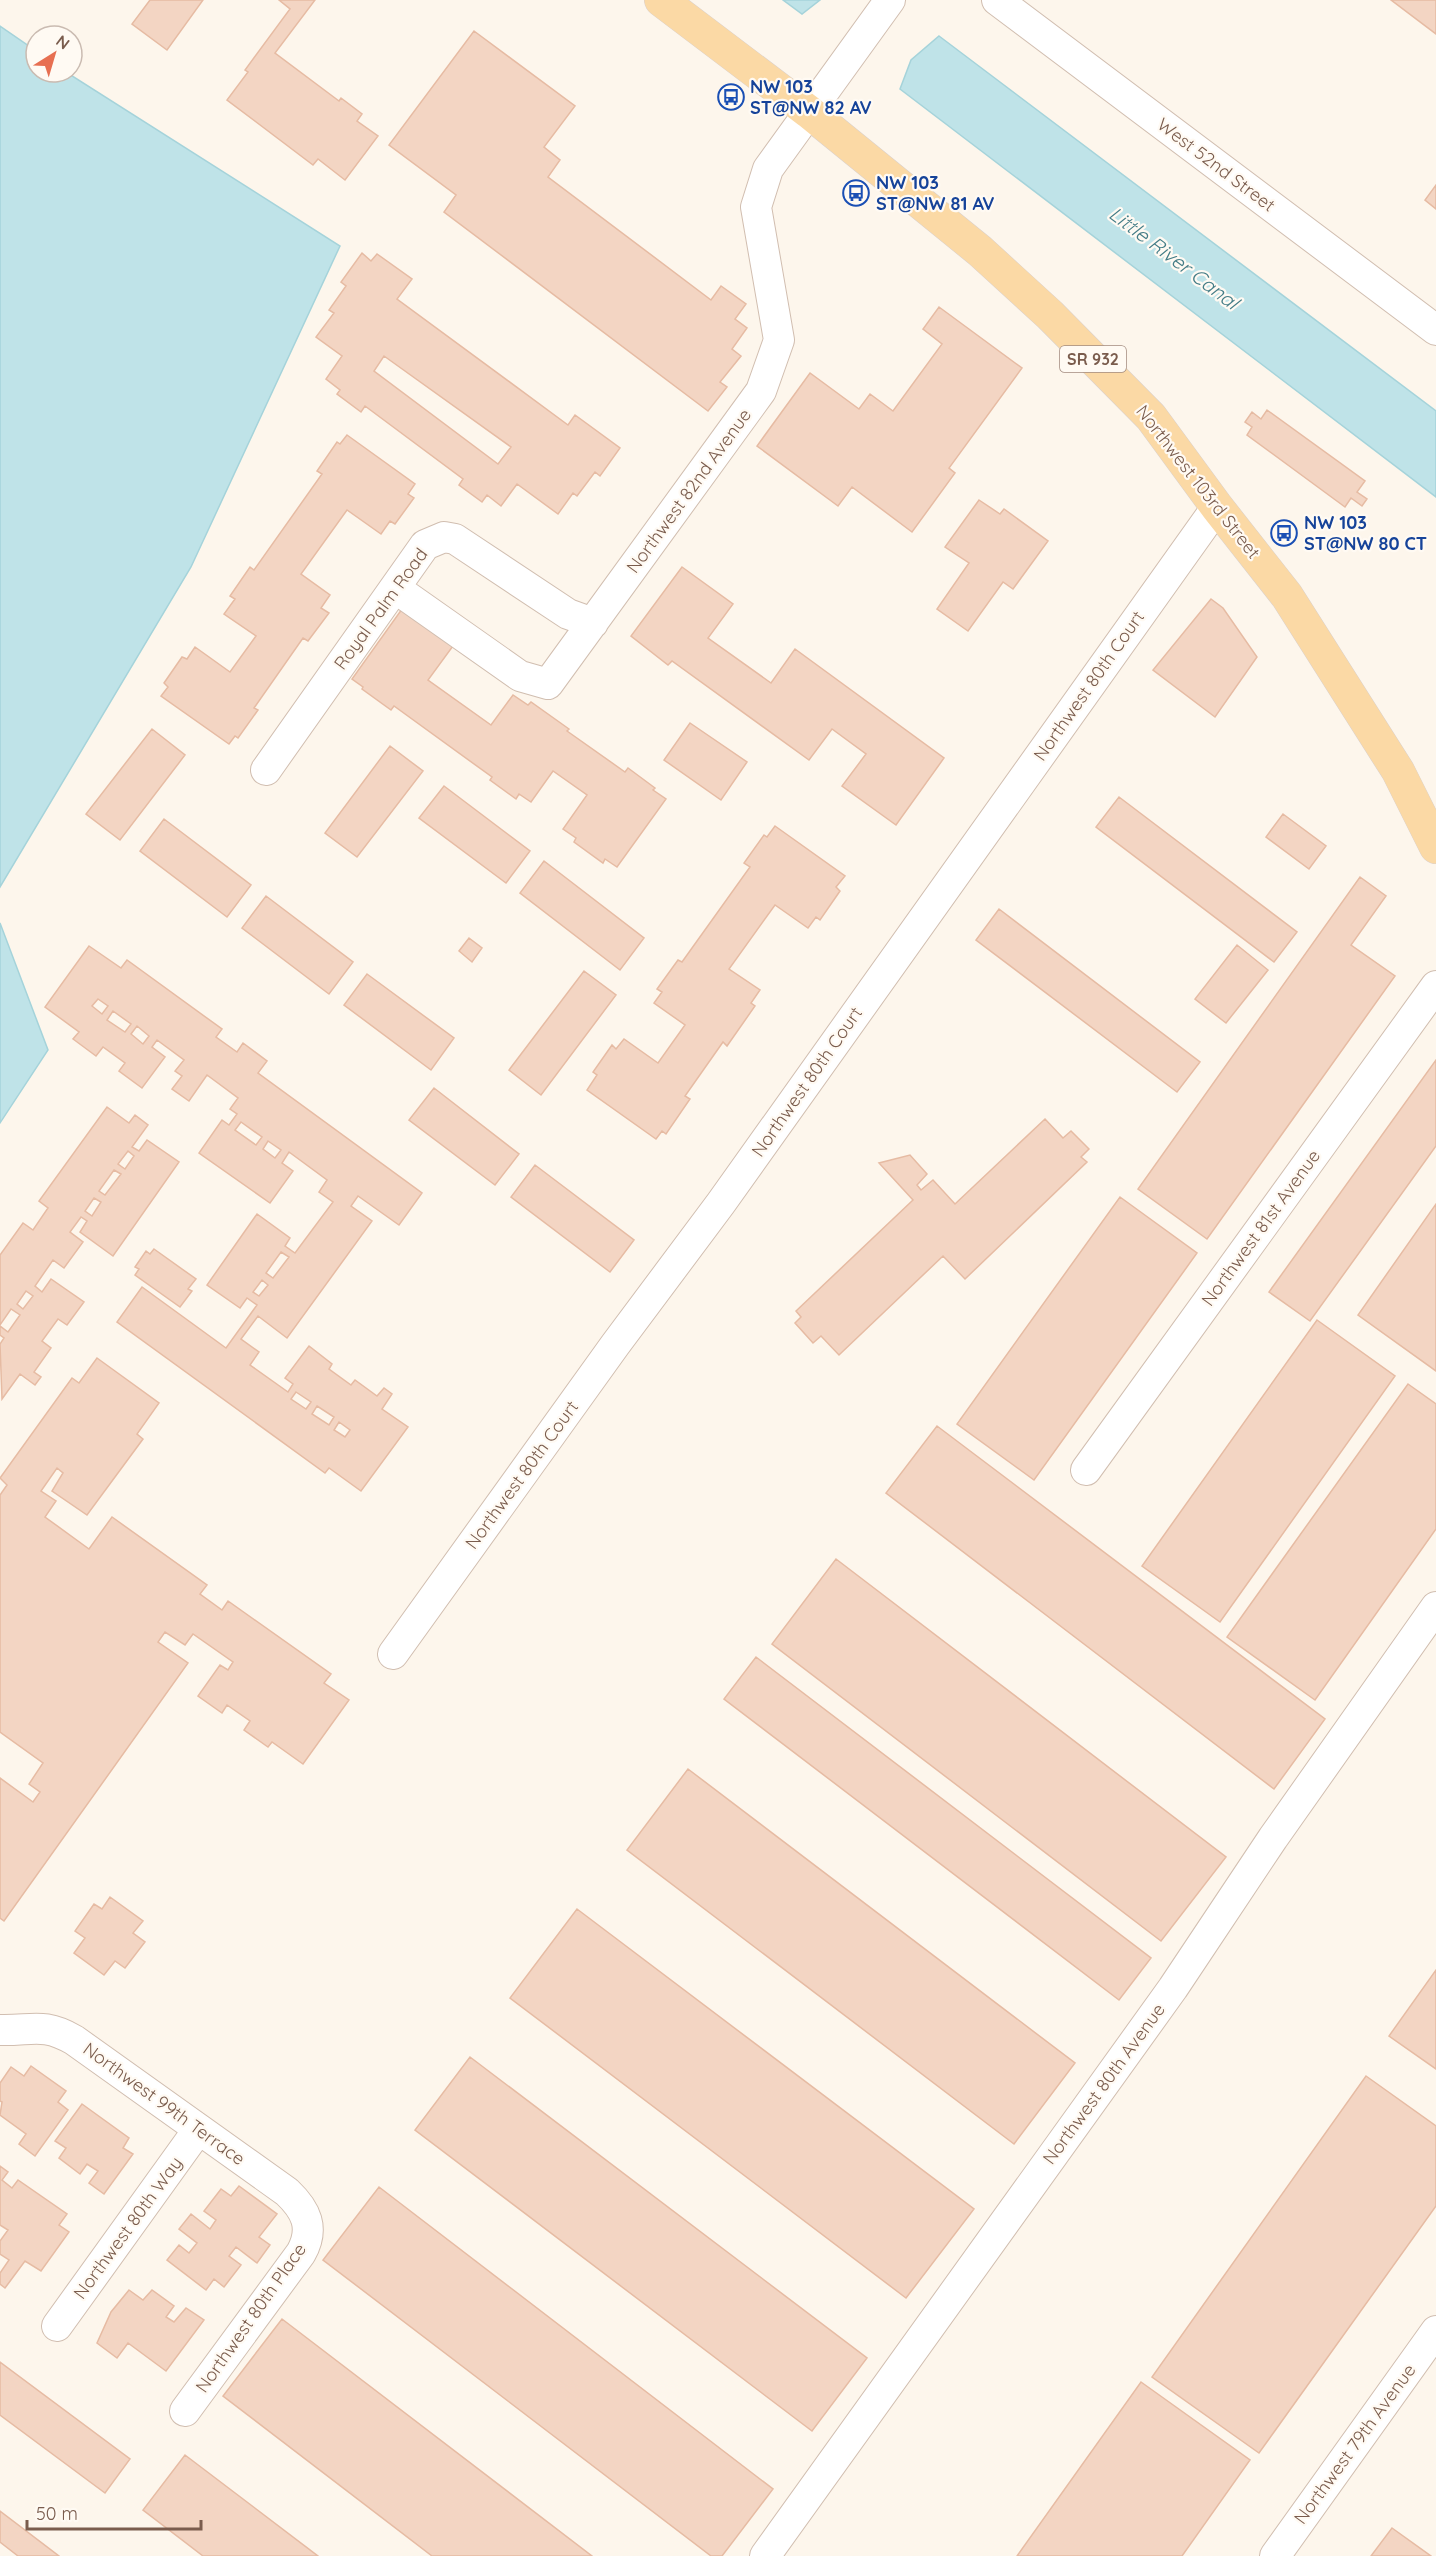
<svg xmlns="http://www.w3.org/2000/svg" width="1436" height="2556" font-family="Quicksand,sans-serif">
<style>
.water{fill:#bfe3e8;stroke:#a5d3da;stroke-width:1.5}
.building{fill:#f3d5c3;stroke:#e6bba3;stroke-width:1.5;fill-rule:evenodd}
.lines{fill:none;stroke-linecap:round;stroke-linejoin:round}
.minor-casing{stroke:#d1beb0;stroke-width:32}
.major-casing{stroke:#dad1cd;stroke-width:34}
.minor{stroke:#fff;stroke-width:30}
.major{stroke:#fbd9a5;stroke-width:33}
.labels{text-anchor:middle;stroke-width:4.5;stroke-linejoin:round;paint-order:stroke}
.shield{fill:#fffaf3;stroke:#a28b7f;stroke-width:1.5}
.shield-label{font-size:16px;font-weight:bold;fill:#7a5c4d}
.transit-label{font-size:18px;font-weight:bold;fill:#164399;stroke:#fffaf3;text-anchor:start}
.street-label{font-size:18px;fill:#7a5c4d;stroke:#fffaf3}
.water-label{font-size:20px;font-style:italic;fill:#437c86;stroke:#fffaf3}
</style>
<rect width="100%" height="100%" fill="#fdf6ec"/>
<!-- water -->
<path class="water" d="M 783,0 L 820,0 L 802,14 Z
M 0,26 L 36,51 L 36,72 L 66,72 L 340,246 L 191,567 L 0,887 Z
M 939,36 L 1436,411 L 1436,497 L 900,89 L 911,60 Z
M 0,923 L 48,1050 L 0,1123 Z"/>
<!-- building -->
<path class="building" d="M 150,0 L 203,0 L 167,50 L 132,24 Z
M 279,0 L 315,0 L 275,53 L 339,101 L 341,98 L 362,114 L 357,121 L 378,136 L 345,180 L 318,159 L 313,165 L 227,100 L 248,72 L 245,70 L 290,9 Z
M 1391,0 L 1436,0 L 1436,34 Z
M 474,31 L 575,106 L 544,147 L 560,160 L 548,177 L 711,300 L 721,286 L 746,304 L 735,319 L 747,328 L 732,349 L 741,356 L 720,382 L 727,387 L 708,411 L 444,212 L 456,195 L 389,145 Z
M 1436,185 L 1436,209 L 1425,200 Z
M 362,253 L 371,261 L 377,254 L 412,279 L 397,299 L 568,425 L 575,415 L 620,448 L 600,476 L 595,472 L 577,496 L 573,493 L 558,514 L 517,484 L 501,506 L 487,495 L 482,502 L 459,485 L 463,479 L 365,406 L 361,412 L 337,394 L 340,390 L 326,379 L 342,356 L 316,337 L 334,313 L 329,310 L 346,286 L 341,282 ZM 384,356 L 511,447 L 498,464 L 374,371 Z
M 939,307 L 1022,368 L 949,468 L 955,473 L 912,532 L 852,487 L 838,506 L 757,446 L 810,373 L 859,409 L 870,394 L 893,411 L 942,344 L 923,329 Z
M 1267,410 L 1365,481 L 1357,492 L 1367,499 L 1362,506 L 1351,498 L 1345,507 L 1247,435 L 1252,427 L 1245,422 L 1252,412 L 1261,419 Z
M 347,435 L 415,484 L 408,494 L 414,498 L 395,524 L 390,521 L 381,534 L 347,510 L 301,574 L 330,595 L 321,608 L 329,613 L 308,641 L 303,638 L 254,708 L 258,710 L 238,738 L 235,736 L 229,744 L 161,696 L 168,687 L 164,683 L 182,657 L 187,659 L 195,647 L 230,672 L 256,636 L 224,614 L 235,599 L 230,596 L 250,567 L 254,570 L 322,474 L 317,471 L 337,442 L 340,444 Z
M 979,500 L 1000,514 L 1004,509 L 1048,541 L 1013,589 L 1003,582 L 968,631 L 937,609 L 969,563 L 945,547 Z
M 682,567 L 733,604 L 708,638 L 771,683 L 795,649 L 944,758 L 896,825 L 842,786 L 866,754 L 832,729 L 809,760 L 672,661 L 668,665 L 631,636 Z
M 1211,599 L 1223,608 L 1257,657 L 1215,717 L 1153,670 Z
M 402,609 L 453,646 L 428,680 L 491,725 L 513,695 L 528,705 L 531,702 L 569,729 L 567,731 L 625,772 L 628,768 L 655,788 L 653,790 L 666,799 L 617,867 L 605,859 L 603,863 L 574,842 L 576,838 L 563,829 L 587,795 L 553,771 L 531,802 L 519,794 L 516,799 L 490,780 L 492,777 L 394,706 L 391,710 L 362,689 L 363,687 L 352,679 Z
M 690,723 L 747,762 L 721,800 L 664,760 Z
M 152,729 L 185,755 L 120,840 L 86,814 Z
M 390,746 L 423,771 L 357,857 L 325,833 Z
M 444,786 L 530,851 L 506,883 L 419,818 Z
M 1119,797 L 1297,932 L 1274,962 L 1096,827 Z
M 1283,814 L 1326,846 L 1309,869 L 1266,837 Z
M 164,819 L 251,885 L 227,917 L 140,851 Z
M 775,826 L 845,876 L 836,887 L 840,891 L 820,920 L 816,917 L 808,928 L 775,905 L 729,969 L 760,990 L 751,1003 L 755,1006 L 727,1046 L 723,1042 L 685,1096 L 690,1099 L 666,1134 L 662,1131 L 656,1139 L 587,1090 L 597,1075 L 593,1072 L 612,1045 L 616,1049 L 624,1039 L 658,1063 L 685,1025 L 654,1003 L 662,992 L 657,989 L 678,960 L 682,962 L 750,867 L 744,863 L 764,835 L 767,837 Z
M 544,861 L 644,938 L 620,970 L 520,893 Z
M 1360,877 L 1386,896 L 1351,945 L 1395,976 L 1207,1239 L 1138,1189 Z
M 266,896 L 353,962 L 329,994 L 242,928 Z
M 999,909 L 1200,1062 L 1177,1092 L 976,940 Z
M 469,938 L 482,948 L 472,962 L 459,951 Z
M 1237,945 L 1268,970 L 1226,1023 L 1195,999 Z
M 89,946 L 121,968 L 127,960 L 222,1029 L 216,1037 L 237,1052 L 243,1043 L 267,1061 L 258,1073 L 422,1193 L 399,1225 L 358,1196 L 351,1206 L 372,1221 L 287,1338 L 258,1316 L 241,1339 L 259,1352 L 250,1365 L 288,1392 L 293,1384 L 285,1378 L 309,1346 L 332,1364 L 329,1369 L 351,1385 L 355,1380 L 377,1396 L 384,1388 L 392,1394 L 382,1409 L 408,1427 L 361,1491 L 329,1468 L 325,1473 L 117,1322 L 142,1287 L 226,1348 L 257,1305 L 247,1298 L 240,1308 L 207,1285 L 257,1214 L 290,1238 L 285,1246 L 295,1253 L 333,1202 L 319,1192 L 327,1180 L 289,1152 L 282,1163 L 293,1171 L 270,1203 L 199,1153 L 222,1120 L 229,1125 L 237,1114 L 230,1109 L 238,1098 L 207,1075 L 189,1101 L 172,1089 L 182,1076 L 175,1071 L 184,1060 L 157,1040 L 152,1047 L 165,1057 L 142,1088 L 119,1071 L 125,1063 L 103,1047 L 96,1056 L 73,1039 L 79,1032 L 45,1007 ZM 98,999 L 108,1006 L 102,1014 L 92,1006 ZM 113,1011 L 131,1024 L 125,1032 L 107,1020 ZM 137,1026 L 149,1036 L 143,1044 L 131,1034 ZM 241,1122 L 262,1137 L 256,1145 L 235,1130 ZM 268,1141 L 281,1150 L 275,1158 L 263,1149 ZM 281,1252 L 289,1257 L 273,1278 L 266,1273 ZM 262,1280 L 268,1285 L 259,1296 L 253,1292 ZM 296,1392 L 311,1402 L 306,1409 L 291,1399 ZM 317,1406 L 334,1417 L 329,1425 L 312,1414 ZM 339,1422 L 350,1430 L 345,1437 L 334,1430 Z
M 584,971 L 616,995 L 541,1095 L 509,1070 Z
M 367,974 L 454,1038 L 431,1070 L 344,1005 Z
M 1436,1060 L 1436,1146 L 1310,1321 L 1269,1292 Z
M 434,1088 L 519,1154 L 495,1185 L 409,1120 Z
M 107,1107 L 129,1123 L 135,1115 L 148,1125 L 132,1147 L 139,1151 L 147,1140 L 179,1162 L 113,1256 L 80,1232 L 87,1221 L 81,1217 L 70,1232 L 83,1242 L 64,1268 L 53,1260 L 35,1286 L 42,1292 L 51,1279 L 84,1302 L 67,1325 L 58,1319 L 42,1341 L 51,1348 L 34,1372 L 41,1377 L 35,1385 L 20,1374 L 2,1399 L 0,1344 L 4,1338 L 0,1335 L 0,1326 L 8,1332 L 20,1315 L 11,1309 L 0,1325 L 0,1255 L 23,1223 L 33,1230 L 48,1208 L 39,1201 ZM 128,1151 L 134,1156 L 125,1169 L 118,1164 ZM 114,1170 L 121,1174 L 105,1195 L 99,1191 ZM 94,1198 L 101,1202 L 92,1216 L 85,1211 ZM 26,1291 L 33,1296 L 23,1309 L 17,1304 Z
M 1045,1119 L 1063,1138 L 1071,1131 L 1089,1149 L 1081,1157 L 1087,1162 L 965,1279 L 943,1256 L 839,1355 L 821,1336 L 813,1343 L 795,1323 L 801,1317 L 796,1311 L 913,1200 L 879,1163 L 910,1155 L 927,1174 L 917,1185 L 921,1190 L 933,1180 L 955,1204 Z
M 535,1165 L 634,1240 L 610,1272 L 511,1197 Z
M 1120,1197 L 1197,1253 L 1034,1480 L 957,1424 Z
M 1436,1204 L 1436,1371 L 1358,1315 Z
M 154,1249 L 196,1279 L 188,1289 L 192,1291 L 180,1307 L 135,1275 L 139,1269 L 135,1267 L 146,1251 L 150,1254 Z
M 1317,1320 L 1395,1376 L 1220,1622 L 1142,1566 Z
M 97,1358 L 159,1403 L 137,1434 L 143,1439 L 87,1515 L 52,1491 L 63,1473 L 57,1468 L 41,1491 L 56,1501 L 45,1517 L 89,1549 L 112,1517 L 207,1585 L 200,1594 L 222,1610 L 228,1601 L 331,1674 L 324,1683 L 349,1700 L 303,1764 L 272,1742 L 268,1747 L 244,1730 L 250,1721 L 227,1705 L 222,1713 L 198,1696 L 220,1665 L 228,1670 L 233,1662 L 193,1634 L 185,1645 L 165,1632 L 158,1642 L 188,1663 L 4,1921 L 0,1918 L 0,1778 L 33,1802 L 40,1792 L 29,1784 L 43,1763 L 0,1732 L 0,1495 L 7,1485 L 0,1478 L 72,1378 L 79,1383 Z
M 1408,1384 L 1436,1404 L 1436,1529 L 1315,1700 L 1227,1637 Z
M 937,1426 L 1325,1719 L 1274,1789 L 886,1493 Z
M 836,1559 L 1226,1857 L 1161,1941 L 772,1644 Z
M 756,1657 L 1151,1958 L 1119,2000 L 724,1699 Z
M 688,1769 L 1075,2063 L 1014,2144 L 627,1850 Z
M 110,1897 L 143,1921 L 133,1933 L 145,1942 L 125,1968 L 115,1961 L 104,1975 L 74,1953 L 85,1938 L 75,1931 L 94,1904 L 102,1909 Z
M 577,1909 L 974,2209 L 906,2298 L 510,1998 Z
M 1436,1970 L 1436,2069 L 1389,2036 Z
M 470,2057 L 867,2358 L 812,2431 L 415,2130 Z
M 31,2066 L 66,2091 L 58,2102 L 68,2110 L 35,2156 L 19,2144 L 26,2134 L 0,2115 L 2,2102 L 0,2101 L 0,2083 L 11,2067 L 24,2076 Z
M 1366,2076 L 1436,2126 L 1436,2206 L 1259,2453 L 1152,2377 Z
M 82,2104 L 129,2138 L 123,2148 L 133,2154 L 104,2194 L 89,2183 L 98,2171 L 87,2164 L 80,2174 L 59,2158 L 66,2148 L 55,2141 Z
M 0,2166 L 8,2172 L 2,2180 L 12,2188 L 18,2180 L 67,2214 L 59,2225 L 69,2232 L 41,2271 L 25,2261 L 5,2288 L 0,2284 L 0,2273 L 9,2260 L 0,2254 L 0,2241 L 8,2230 L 0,2225 Z
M 239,2186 L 277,2214 L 259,2237 L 270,2245 L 257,2263 L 236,2247 L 229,2256 L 241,2265 L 224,2287 L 214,2279 L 206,2290 L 167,2260 L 179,2245 L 189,2253 L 197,2243 L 179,2229 L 191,2214 L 210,2229 L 216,2220 L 204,2211 L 221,2189 L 231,2196 Z
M 379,2187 L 773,2489 L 722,2556 L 711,2556 L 323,2260 Z
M 129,2290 L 143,2300 L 152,2290 L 174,2306 L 166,2317 L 174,2322 L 186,2308 L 204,2320 L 166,2371 L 128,2343 L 117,2358 L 97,2343 L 111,2312 Z
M 282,2319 L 592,2556 L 432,2556 L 223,2396 Z
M 0,2362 L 130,2459 L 105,2493 L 0,2415 Z
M 1141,2382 L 1250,2460 L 1182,2556 L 1017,2556 Z
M 185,2455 L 318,2556 L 203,2556 L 143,2510 Z
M 0,2511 L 59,2556 L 18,2556 L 0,2542 Z
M 1392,2528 L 1431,2556 L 1371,2556 Z"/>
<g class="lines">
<!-- minor casing -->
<g class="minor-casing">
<path id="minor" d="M 997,0 L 1436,330
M 395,588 L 520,676 L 548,684 L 761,391 L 779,340 L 756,207 L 768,169 L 890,0
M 266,770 L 425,545 L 444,537 L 455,539 L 568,614 L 593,623
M 1086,1470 L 1436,986
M 393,1654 L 615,1345 L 721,1203 L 1217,507
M 0,2030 C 32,2031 43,2022 74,2040 L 287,2192 C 306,2210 315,2228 301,2253 L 185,2411
M 57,2326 L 198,2130
M 765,2556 L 1173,1988 L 1273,1838 L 1436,1607
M 1275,2556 L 1436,2331"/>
</g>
<!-- major casing -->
<g class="major-casing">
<path id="major" d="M 661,0 L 809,112 L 980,251 L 1050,315 L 1151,417 L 1217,507 L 1287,596 L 1398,771 L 1436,847"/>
</g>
<!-- minor -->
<use href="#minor" class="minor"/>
<!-- major -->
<use href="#major" class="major"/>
</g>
<!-- icons -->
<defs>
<g id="bus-ring" transform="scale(1.35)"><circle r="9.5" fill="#fffaf3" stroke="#1a4fb4" stroke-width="1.5"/><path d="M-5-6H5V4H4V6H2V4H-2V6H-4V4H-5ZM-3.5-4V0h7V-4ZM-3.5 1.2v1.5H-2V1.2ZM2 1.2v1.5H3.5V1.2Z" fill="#1a4fb4"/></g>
</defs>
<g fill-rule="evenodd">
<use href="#bus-ring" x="731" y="97"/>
<use href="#bus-ring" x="856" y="193"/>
<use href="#bus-ring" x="1284" y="533"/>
</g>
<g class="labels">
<!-- shield labels -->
<rect class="shield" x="1060" y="346" width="66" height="26" rx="4.5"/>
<g class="shield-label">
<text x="1093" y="365">SR 932</text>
</g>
<!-- transit labels -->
<g class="transit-label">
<text x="750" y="93">NW 103<tspan x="750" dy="21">ST@NW 82 AV</tspan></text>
<text x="876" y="189">NW 103<tspan x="876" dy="21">ST@NW 81 AV</tspan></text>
<text x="1304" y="529">NW 103<tspan x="1304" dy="21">ST@NW 80 CT</tspan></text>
</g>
<!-- street labels -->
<g class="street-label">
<text transform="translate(1216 165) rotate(37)" y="6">West 52nd Street</text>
<text transform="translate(1198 482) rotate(52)" y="6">Northwest 103rd Street</text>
<text transform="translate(689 491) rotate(-54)" y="6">Northwest 82nd Avenue</text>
<text transform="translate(381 609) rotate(-54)" y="6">Royal Palm Road</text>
<text transform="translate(1089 686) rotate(-55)" y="6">Northwest 80th Court</text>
<text transform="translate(807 1082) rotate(-55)" y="6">Northwest 80th Court</text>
<text transform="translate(1261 1228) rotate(-54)" y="6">Northwest 81st Avenue</text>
<text transform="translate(522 1475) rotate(-54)" y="6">Northwest 80th Court</text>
<text transform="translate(1104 2084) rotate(-54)" y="6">Northwest 80th Avenue</text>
<text transform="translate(164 2104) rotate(36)" y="6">Northwest 99th Terrace</text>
<text transform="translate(128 2228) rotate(-54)" y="6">Northwest 80th Way</text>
<text transform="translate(251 2318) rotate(-55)" y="6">Northwest 80th Place</text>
<text transform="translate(1355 2444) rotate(-54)" y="6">Northwest 79th Avenue</text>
</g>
<!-- water labels -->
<g class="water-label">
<text transform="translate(1174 258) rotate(37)" y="7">Little River Canal</text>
</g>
</g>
<!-- north arrow -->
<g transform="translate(54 54) rotate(37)"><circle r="28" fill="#fffaf3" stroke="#cabbb1" stroke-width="1.5"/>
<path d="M0-4.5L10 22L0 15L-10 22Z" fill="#e76f51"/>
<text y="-9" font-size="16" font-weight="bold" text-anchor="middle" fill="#7a5c4d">N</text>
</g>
<!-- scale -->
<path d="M27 2520v9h174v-9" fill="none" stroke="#7a5c4d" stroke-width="3"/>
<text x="36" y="2520" font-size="18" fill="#7a5c4d" stroke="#fffaf3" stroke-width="4.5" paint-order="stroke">50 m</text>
</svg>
